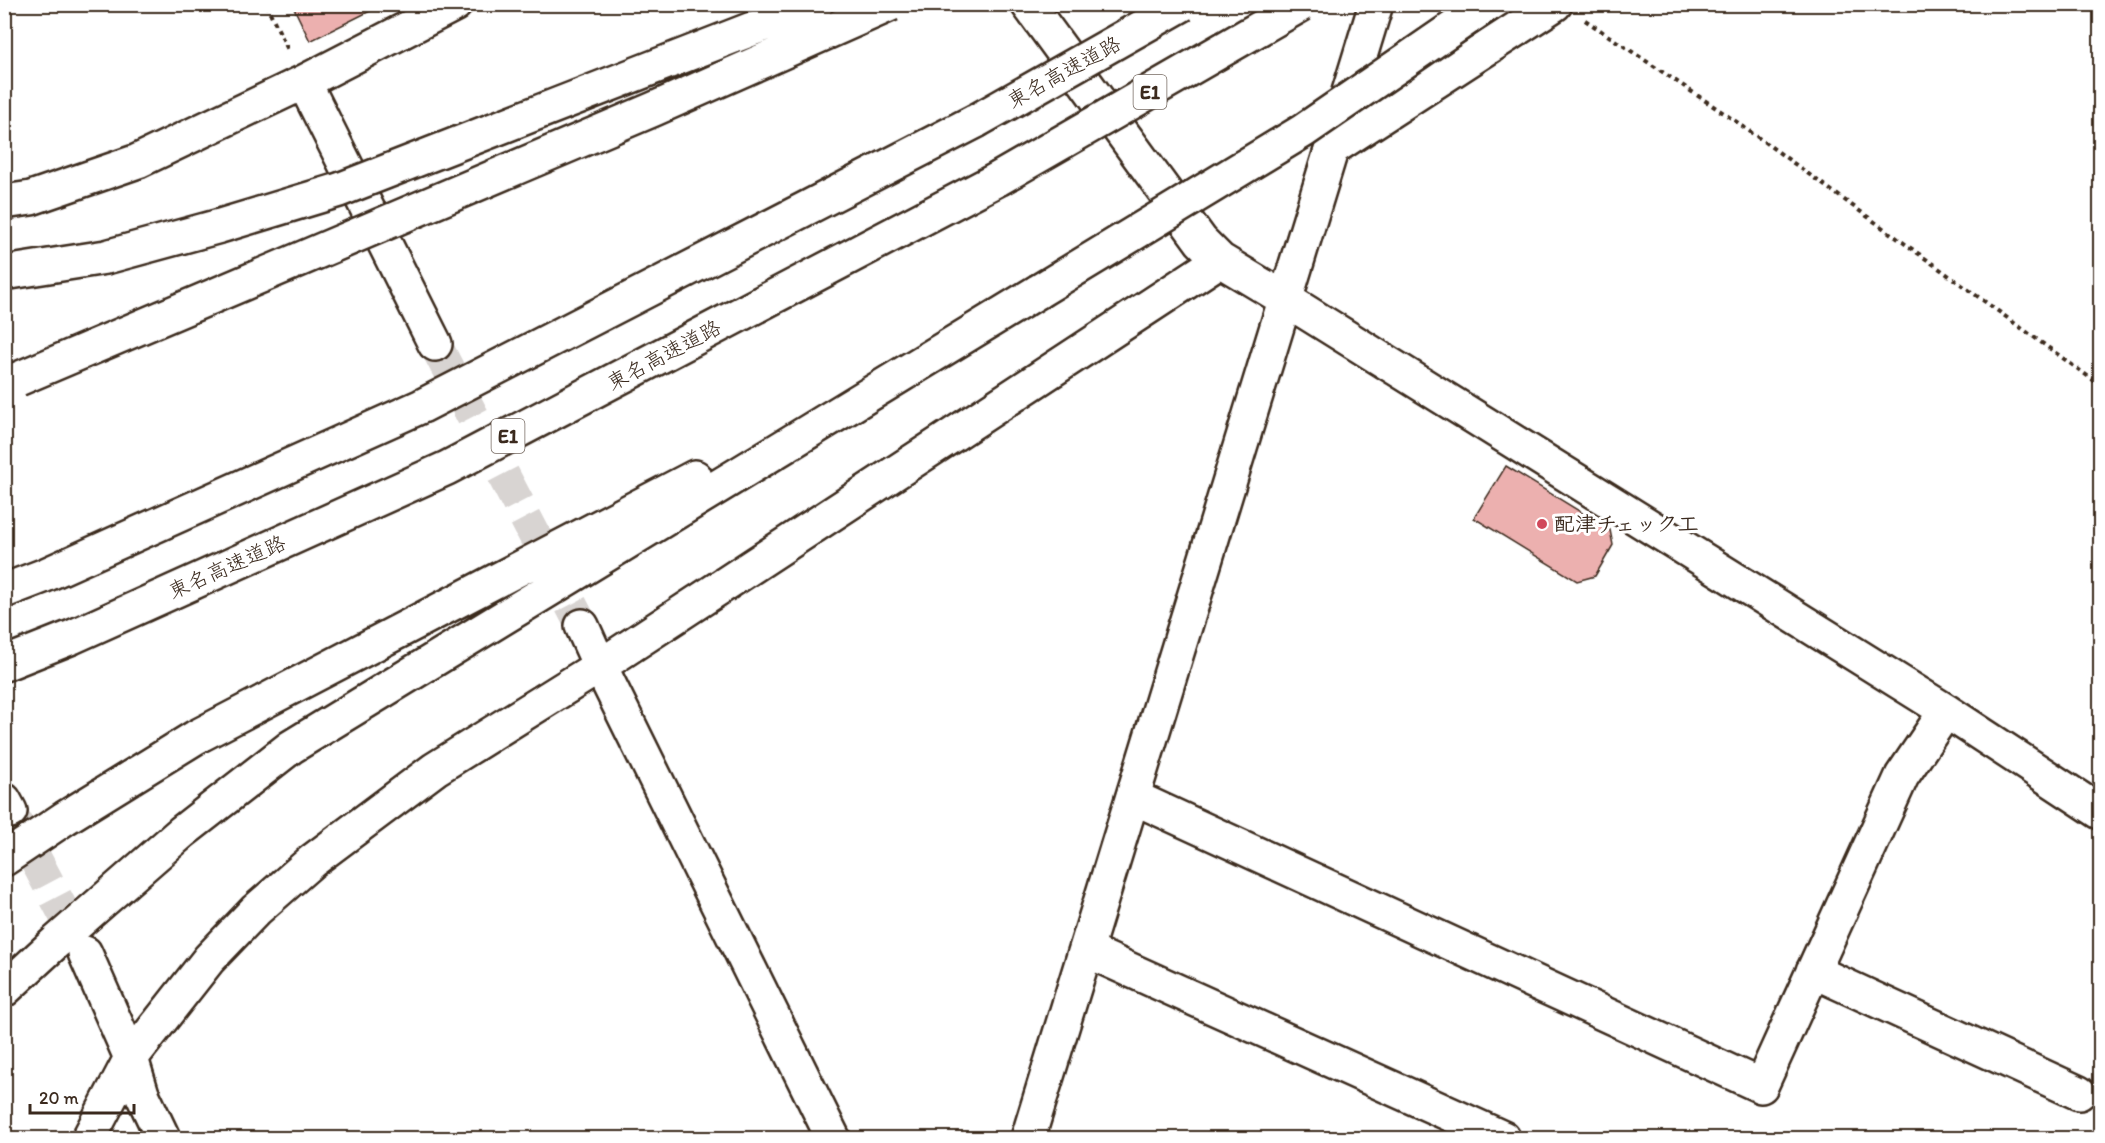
<svg xmlns="http://www.w3.org/2000/svg" width="2105" height="1143" font-family="Itim,'Klee One',sans-serif">
<style>
.building{fill:#ecb0af;stroke:#3b2a1e;stroke-width:1.5}
.lines{fill:none;stroke-linecap:round;stroke-linejoin:round}
.street-tunnel{stroke:#d8d4d2;stroke-width:33;stroke-dasharray:33 16;stroke-linecap:butt}
.street-casing{stroke:#3b2a1e;stroke-width:38}
.highway-casing{stroke:#3b2a1e;stroke-width:38}
.path{stroke:#3b2a1e;stroke-width:4;stroke-dasharray:4.5 4.5;stroke-linecap:butt}
.street{stroke:#fff;stroke-width:33}
.highway{stroke:#fff;stroke-width:33}
.highway-bridge-casing{stroke:#3b2a1e;stroke-width:38;stroke-linecap:butt}
.highway-bridge{stroke:#fff;stroke-width:33}
.poi-dot{fill:#d1495b;stroke:#fff;stroke-width:2}
.labels{text-anchor:middle;stroke-width:6;stroke-linejoin:round;paint-order:stroke}
.shield{fill:#fff;stroke:#766a62;stroke-width:1.5}
.shield-label{font-size:20px;font-weight:bold;fill:#3b2a1e}
.street-label{font-size:21px;fill:#3b2a1e;stroke:#fff}
.poi-label{font-size:21px;font-weight:bold;fill:#3b2a1e;stroke:#fff;text-anchor:start}
</style>
<rect width="100%" height="100%" fill="#fff"/>
<filter id="ink" filterUnits="userSpaceOnUse"><feTurbulence type="fractalNoise" baseFrequency=".0167" numOctaves="2"/><feDisplacementMap in="SourceGraphic" scale="12" xChannelSelector="R" yChannelSelector="G"/><feConvolveMatrix kernelMatrix="1 2 1 2 8 2 1 2 1" color-interpolation-filters="sRGB"/></filter>
<g filter="url(#ink)">
<!-- building -->
<path class="building" d="M 292,4 L 384,4 L 310,41 Z
M 1506,466 L 1610,530 L 1613,545 L 1595,576 L 1577,581 L 1474,518 Z"/>
<g class="lines">
<!-- street-tunnel -->
<path class="street-tunnel" d="M 435,344 L 582,626
M 10,811 L 85,953"/>
<!-- street casing -->
<g class="street-casing">
<path id="street" d="M 1028,4 L 1201,241 L 1220,260 L 1285,299 L 1946,711 L 2100,812
M 304,82 L 435,344
M 1333,148 L 1555,4
M 4,202 L 31,198 L 138,161 L 304,82 L 455,4
M 582,626 L 600,666 L 833,1138
M 1133,797 L 1761,1086 L 1902,776 L 1946,711
M 4,800 L 10,811
M 1086,950 L 1503,1138
M 85,953 L 131,1058 L 142,1094 L 163,1138
M 1813,971 L 2079,1093
M 89,1138 L 131,1058 L 209,959 L 256,910 L 312,861 L 435,769 L 600,666 L 1220,260
M 1028,1138 L 1376,4"/>
</g>
<!-- highway casing -->
<g class="highway-casing">
<path id="highway" d="M 4,591 L 43,576 L 422,406 L 976,121
M 4,664 L 72,637 L 447,468 L 998,179
M 4,859 L 65,818 L 196,737 L 695,477
M 4,990 L 56,942 L 182,832 L 291,747 L 1039,291"/>
</g>
<!-- path -->
<path class="path" d="M 266,4 L 289,52
M 1585,20 L 1734,120 L 2100,385"/>
<!-- street -->
<use href="#street" class="street"/>
<!-- highway -->
<use href="#highway" class="highway"/>
<!-- highway-bridge casing -->
<g class="highway-bridge-casing">
<path id="highway-bridge" d="M 976,121 L 1183,4
M 998,179 L 1302,4
M 4,273 L 106,257 L 220,226 L 339,190 L 816,4
M 1039,291 L 1303,131 L 1488,4
M 18,379 L 654,109 L 891,4"/>
</g>
<!-- highway-bridge -->
<use href="#highway-bridge" class="highway-bridge"/>
</g>
</g>
<!-- markers -->
<circle class="poi-dot" cx="1542" cy="524" r="6"/>
<g class="labels">
<!-- shield labels -->
<g class="shield">
<rect x="1133.5" y="75" width="33" height="34" rx="4.5"/>
<rect x="491.5" y="419" width="33" height="34" rx="4.5"/>
</g>
<g class="shield-label">
<text x="1150" y="99">E1</text>
<text x="508" y="443">E1</text>
</g>
<!-- street labels -->
<g class="street-label">
<text transform="translate(1064 72) rotate(-29)" y="7">東名高速道路</text>
<text transform="translate(664 355) rotate(-28)" y="7">東名高速道路</text>
<text transform="translate(227 567) rotate(-24)" y="7">東名高速道路</text>
</g>
<!-- poi labels -->
<g class="poi-label">
<text x="1554" y="531">配津チェック工</text>
</g>
</g>
<!-- margin -->
<rect width="2105" height="1143" fill="none" stroke="#fff" stroke-width="24"/>
<rect x="12" y="12" width="2081" height="1119" fill="none" stroke="#3b2a1e" stroke-width="2" filter="url(#ink)"/>
<!-- scale -->
<path d="M30 1104v9h104v-9" fill="none" stroke="#3b2a1e" stroke-width="3"/>
<text x="39" y="1104" font-size="18" fill="#3b2a1e" stroke="#ffffff" stroke-width="4.5" paint-order="stroke">20 m</text>
</svg>
